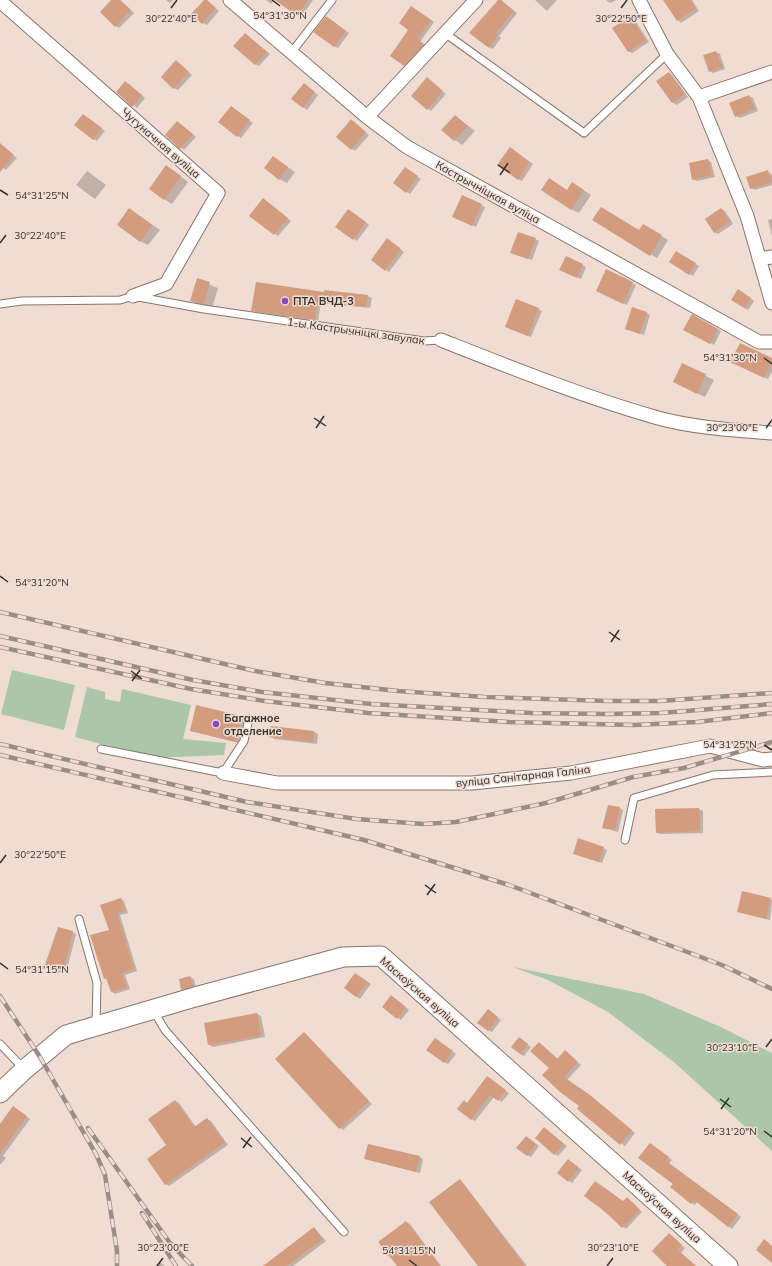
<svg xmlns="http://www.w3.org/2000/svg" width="772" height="1266" font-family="Mulish,sans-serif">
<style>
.green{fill:#abc7a7}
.shadow{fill:#0003}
.building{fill:#d49c7e}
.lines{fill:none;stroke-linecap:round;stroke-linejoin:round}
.lane-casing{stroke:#85756c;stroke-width:9}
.street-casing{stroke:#85756c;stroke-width:15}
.secondary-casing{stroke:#85756c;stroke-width:21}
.lane{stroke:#fff;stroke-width:7}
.street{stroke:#fff;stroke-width:13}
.secondary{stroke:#fff;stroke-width:19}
.rail-casing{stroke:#9b8d86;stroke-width:4.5}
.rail{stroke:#efdcd3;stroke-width:3;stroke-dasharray:9;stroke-linecap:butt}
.ticks{fill:none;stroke:#37302c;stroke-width:1.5}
.poi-dot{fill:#834bc2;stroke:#efdcd3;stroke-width:1.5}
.labels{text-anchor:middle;stroke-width:3;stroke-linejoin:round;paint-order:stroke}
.street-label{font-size:11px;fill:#37302c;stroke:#efdcd3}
.poi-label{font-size:11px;font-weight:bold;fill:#37302c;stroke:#efdcd3;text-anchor:start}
.ticks-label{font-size:10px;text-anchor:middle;fill:#37302c;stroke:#efdcd3;stroke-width:3;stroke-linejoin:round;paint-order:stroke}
</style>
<rect width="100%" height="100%" fill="#efdcd3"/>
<!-- green -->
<path class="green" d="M 12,670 L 75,685 L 64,730 L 1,714 Z
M 87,687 L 105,692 L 105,699 L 120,702 L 122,689 L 191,705 L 183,739 L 226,743 L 224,755 L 152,758 L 75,737 Z
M 513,967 L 644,994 L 723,1028 L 772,1053 L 772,1151 L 675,1063 L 608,1012 L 548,980 Z"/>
<!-- shadow -->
<path class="shadow" d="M 112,0 L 120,0 L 134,13 L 119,28 L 116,26 Z
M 166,0 L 173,0 L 170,3 Z
M 205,0 L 219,11 L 207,25 L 203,23 Z
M 266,0 L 274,0 L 271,4 Z
M 275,0 L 313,0 L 301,17 Z
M 500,0 L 517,13 L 499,36 L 501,38 L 493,49 L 489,47 Z
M 535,0 L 557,0 L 547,11 Z
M 606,0 L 617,0 L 610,3 Z
M 669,0 L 692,0 L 699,11 L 681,23 L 678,20 Z
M 415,9 L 434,22 L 420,42 L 427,47 L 408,67 L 404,65 Z
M 630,17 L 634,19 L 649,42 L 632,53 L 628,51 Z
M 330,19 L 349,33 L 338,48 L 334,46 Z
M 245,34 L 270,54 L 259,66 L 255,64 Z
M 716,52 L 720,54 L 725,69 L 713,73 L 710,71 Z
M 180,64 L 192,75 L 178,90 L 174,88 Z
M 669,73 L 672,75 L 688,97 L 677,105 L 673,103 L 657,81 Z
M 430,81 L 446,94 L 431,111 L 428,109 Z
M 129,84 L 145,98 L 137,108 L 117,92 Z
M 308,87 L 318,95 L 307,110 L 303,107 Z
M 749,96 L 753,98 L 758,111 L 740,118 L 736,116 Z
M 232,107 L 253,123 L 241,138 L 220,122 Z
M 455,116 L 475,131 L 462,145 L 455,140 Z
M 86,117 L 105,131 L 97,141 L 93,139 Z
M 177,122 L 196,137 L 184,150 L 166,135 Z
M 354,123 L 369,135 L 355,151 L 352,149 Z
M 4,147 L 17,158 L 6,170 L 0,166 L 0,152 Z
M 514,151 L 533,164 L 522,181 L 518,179 Z
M 273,157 L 295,172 L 287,183 L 279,179 Z
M 708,160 L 711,162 L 715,177 L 697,181 L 693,179 Z
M 409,170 L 421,179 L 410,194 L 395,183 Z
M 87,171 L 106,185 L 95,199 L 76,185 Z
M 174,171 L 188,182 L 172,204 L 164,199 Z
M 767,171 L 772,175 L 772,185 L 755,190 L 751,188 Z
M 580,188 L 591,195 L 579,213 L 571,209 L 567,191 Z
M 267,202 L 291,221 L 278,236 L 251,216 Z
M 481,205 L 485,207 L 476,227 L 457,219 Z
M 130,209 L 160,230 L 148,245 L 140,241 Z
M 721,209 L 725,211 L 733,224 L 718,234 L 714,232 Z
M 352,212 L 369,225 L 357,241 L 336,226 Z
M 772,219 L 772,236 L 768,220 Z
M 594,220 L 640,231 L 643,225 L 668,240 L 657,258 Z
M 535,239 L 539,241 L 532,260 L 515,254 Z
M 391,242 L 404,252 L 389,272 L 386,270 Z
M 676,253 L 699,266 L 693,276 L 671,262 Z
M 566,257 L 586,267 L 581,279 L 564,271 Z
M 607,271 L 636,285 L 627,305 L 601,293 Z
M 197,280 L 218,288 L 212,308 L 199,305 L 192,301 Z
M 325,291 L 368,296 L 372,298 L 370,308 L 321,303 L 318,321 L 256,312 L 253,310 L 325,293 Z
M 742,292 L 754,301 L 748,310 L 744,308 Z
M 538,309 L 542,311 L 531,337 L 510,329 Z
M 647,313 L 650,315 L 644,335 L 626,329 Z
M 692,315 L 721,331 L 714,345 L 685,329 Z
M 772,359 L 772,372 L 768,379 L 735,364 Z
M 683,364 L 714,380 L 705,397 L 682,386 Z
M 241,717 L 245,719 L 239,743 L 191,731 Z
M 271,727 L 314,732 L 318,734 L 317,744 L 274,739 L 270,736 Z
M 620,808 L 623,810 L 618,832 L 604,828 Z
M 699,809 L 703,811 L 703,833 L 660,834 L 657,832 Z
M 603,848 L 607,850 L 602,863 L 577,855 Z
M 743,892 L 772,900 L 770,920 L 742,913 Z
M 121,899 L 124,901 L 128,913 L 120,915 L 137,971 L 125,975 L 130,989 L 115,994 L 112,992 L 108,980 L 105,978 L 110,930 Z
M 72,932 L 76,934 L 67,969 L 58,973 L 54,971 Z
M 359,976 L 371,984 L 360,999 L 345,988 Z
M 190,977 L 194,979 L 196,988 L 186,991 L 182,989 Z
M 395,999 L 409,1010 L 401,1020 L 383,1007 Z
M 491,1012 L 501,1020 L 492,1032 L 488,1030 Z
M 257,1014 L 261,1016 L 265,1037 L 213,1047 L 209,1045 Z
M 305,1033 L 372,1104 L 343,1130 L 340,1128 Z
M 438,1041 L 456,1054 L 448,1064 L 444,1062 Z
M 523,1041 L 531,1047 L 524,1056 L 520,1054 Z
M 542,1045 L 558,1059 L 565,1051 L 581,1065 L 567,1080 L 593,1098 L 635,1133 L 625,1146 L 578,1109 L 581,1106 L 550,1068 Z
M 490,1079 L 509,1093 L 502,1102 L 494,1097 L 475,1121 L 471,1119 L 467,1104 Z
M 175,1101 L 179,1103 L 196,1127 L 207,1119 L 211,1121 L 228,1145 L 169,1186 L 166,1184 L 168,1145 Z
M 17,1110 L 30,1119 L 3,1156 L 6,1158 L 0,1165 L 0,1126 Z
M 548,1131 L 567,1146 L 558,1156 L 555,1154 Z
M 530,1139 L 539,1146 L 531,1157 L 527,1155 Z
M 654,1146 L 672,1160 L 669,1163 L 741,1217 L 732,1229 L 697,1202 L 695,1205 L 692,1203 L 674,1184 Z
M 419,1157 L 423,1159 L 420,1173 L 366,1159 Z
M 572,1162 L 582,1170 L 572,1183 L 569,1181 Z
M 460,1181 L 463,1183 L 527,1266 L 479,1266 Z
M 585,1196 L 623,1202 L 630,1200 L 642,1212 L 626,1229 Z
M 406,1222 L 410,1224 L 441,1266 L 398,1266 Z
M 314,1228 L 326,1241 L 293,1266 L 275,1266 Z
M 669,1234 L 685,1248 L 681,1253 L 696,1266 L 670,1266 Z
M 160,1262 L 165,1266 L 155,1266 Z"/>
<!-- building -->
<path class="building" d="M 111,0 L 120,0 L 131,10 L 115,27 L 100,12 Z
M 204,0 L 207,0 L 216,8 L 202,24 L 191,14 Z
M 275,0 L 308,0 L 297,16 Z
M 498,0 L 501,0 L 514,11 L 496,33 L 498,35 L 489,48 L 469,33 Z
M 663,0 L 691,0 L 696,9 L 677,21 Z
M 411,6 L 431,20 L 417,39 L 424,44 L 404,66 L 390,56 L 408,30 L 399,23 Z
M 326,16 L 346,31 L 334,47 L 313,32 Z
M 630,16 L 646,40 L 628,52 L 612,28 Z
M 245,33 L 267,52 L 255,65 L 233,46 Z
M 716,51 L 722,67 L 709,72 L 703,55 Z
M 176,60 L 189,72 L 173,89 L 161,77 Z
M 669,72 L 685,94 L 672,103 L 656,81 Z
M 427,77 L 443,91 L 427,110 L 411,96 Z
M 125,81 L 142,95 L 132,107 L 116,92 Z
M 304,83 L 315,92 L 303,108 L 291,99 Z
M 749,95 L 755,109 L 735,117 L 729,103 Z
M 231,106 L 250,120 L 237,137 L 218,122 Z
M 83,114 L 102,128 L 93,140 L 74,125 Z
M 455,115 L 468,126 L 454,141 L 441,130 Z
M 351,119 L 366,132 L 351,150 L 336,137 Z
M 177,121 L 193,134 L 180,149 L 165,135 Z
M 0,143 L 14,155 L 0,172 Z
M 510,147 L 530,162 L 518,180 L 497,165 Z
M 273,156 L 288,167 L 279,180 L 264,168 Z
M 708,159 L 712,175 L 692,180 L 689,163 Z
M 166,165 L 181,176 L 164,200 L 149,189 Z
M 405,167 L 418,176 L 406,193 L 393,183 Z
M 768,170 L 772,182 L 750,189 L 746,177 Z
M 549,178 L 567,190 L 572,182 L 584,190 L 571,210 L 541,190 Z
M 462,195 L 482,204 L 472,226 L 452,217 Z
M 263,198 L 288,218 L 274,235 L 249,216 Z
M 601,207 L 639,230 L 643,224 L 662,235 L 650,256 L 592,220 Z
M 129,208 L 152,225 L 140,242 L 117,225 Z
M 721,208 L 730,221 L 714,233 L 705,219 Z
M 348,209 L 366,222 L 353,240 L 335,227 Z
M 518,232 L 536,238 L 528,259 L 510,253 Z
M 387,238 L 401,249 L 385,271 L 371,260 Z
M 676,251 L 696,263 L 689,275 L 669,262 Z
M 566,256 L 583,264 L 577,278 L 559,270 Z
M 606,269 L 633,282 L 623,304 L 596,291 Z
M 197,278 L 210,282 L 204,304 L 190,301 Z
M 256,282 L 324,292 L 324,290 L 368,295 L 366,307 L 317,302 L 315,320 L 251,311 Z
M 738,289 L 751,298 L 744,308 L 731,300 Z
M 516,299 L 539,308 L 528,336 L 505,327 Z
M 632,307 L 647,312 L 640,334 L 625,329 Z
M 692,314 L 718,329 L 710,344 L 683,330 Z
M 740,343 L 772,358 L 772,362 L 764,378 L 730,362 Z
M 682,363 L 706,374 L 697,394 L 673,382 Z
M 196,705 L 242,716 L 236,742 L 190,731 Z
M 271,726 L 314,731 L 313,742 L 269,737 Z
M 608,805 L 620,807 L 615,830 L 602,828 Z
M 699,808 L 700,831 L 656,833 L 655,809 Z
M 578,838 L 604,847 L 599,862 L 573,854 Z
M 742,891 L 771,898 L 766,919 L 737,912 Z
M 121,898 L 125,911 L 117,913 L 134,969 L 122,973 L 127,988 L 111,992 L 106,978 L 104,979 L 90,935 L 109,930 L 100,905 Z
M 58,927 L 73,931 L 64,968 L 54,971 L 45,965 Z
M 355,973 L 368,982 L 356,997 L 344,988 Z
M 190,976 L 193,986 L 181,990 L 179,979 Z
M 391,995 L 406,1007 L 397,1019 L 382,1007 Z
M 488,1009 L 498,1017 L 488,1031 L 477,1023 Z
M 257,1013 L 261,1036 L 208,1045 L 204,1023 Z
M 304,1032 L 369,1101 L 339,1129 L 275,1059 Z
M 519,1037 L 528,1044 L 520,1054 L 511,1047 Z
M 435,1038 L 453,1051 L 444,1063 L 426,1050 Z
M 539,1042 L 557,1059 L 565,1050 L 578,1062 L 564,1077 L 590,1095 L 632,1130 L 620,1145 L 577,1109 L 579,1106 L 560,1092 L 542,1075 L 549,1068 L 530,1051 Z
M 487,1076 L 506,1090 L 498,1101 L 490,1095 L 471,1120 L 457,1109 L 464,1100 L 467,1103 Z
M 175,1100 L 194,1127 L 207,1118 L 225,1143 L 165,1185 L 147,1159 L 166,1145 L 148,1119 Z
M 13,1106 L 27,1116 L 0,1154 L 0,1124 Z
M 544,1127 L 564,1144 L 554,1155 L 535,1138 Z
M 526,1136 L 536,1144 L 527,1156 L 516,1148 Z
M 650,1143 L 669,1157 L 666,1161 L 738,1214 L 728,1227 L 694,1200 L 691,1204 L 670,1187 L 673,1184 L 638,1158 Z
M 368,1144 L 420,1156 L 416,1172 L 364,1159 Z
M 568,1159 L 579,1168 L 568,1182 L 557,1173 Z
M 460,1179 L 525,1266 L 478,1266 L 429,1202 Z
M 595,1181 L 623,1201 L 627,1197 L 640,1210 L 622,1228 L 597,1204 L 596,1205 L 584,1196 Z
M 406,1221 L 440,1266 L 397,1266 L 378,1242 Z
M 314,1227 L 323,1239 L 287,1266 L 263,1266 Z
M 669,1233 L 682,1245 L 678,1250 L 696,1266 L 667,1266 L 652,1251 Z
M 764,1239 L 772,1246 L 772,1263 L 756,1250 Z"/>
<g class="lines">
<!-- lane casing -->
<g class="lane-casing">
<path id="lane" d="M 446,34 L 584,133 L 667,54
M 291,53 L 332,0
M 0,304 L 22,301 L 120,300 L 133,296 L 204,309 L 424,341 L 441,340
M 101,749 L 223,773 L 244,741 L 249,719
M 625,840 L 634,798 L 713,775 L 772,772
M 79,919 L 97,983 L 96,1024
M 153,1010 L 165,1030 L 344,1232
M 0,1044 L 24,1069"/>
</g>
<!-- street casing -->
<g class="street-casing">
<path id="street" d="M 230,0 L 367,117 L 407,147 L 759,342 L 772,342
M 639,0 L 667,54 L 699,97 L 747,216 L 772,303
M 0,1 L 218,193 L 166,284 L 133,296
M 699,97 L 772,72
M 367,117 L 476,0
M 759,259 L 772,257
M 441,340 C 512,368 584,397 658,418 C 695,428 734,430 772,433
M 223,773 L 277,783 L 472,783 L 571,773 L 710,746 L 763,760 L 772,759"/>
</g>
<!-- secondary casing -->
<g class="secondary-casing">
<path id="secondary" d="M 0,1093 L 24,1070 L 66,1035 L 195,997 L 343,957 L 381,956 L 728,1266"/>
</g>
<!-- lane -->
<use href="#lane" class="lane"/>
<!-- street -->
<use href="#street" class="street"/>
<!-- secondary -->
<use href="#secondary" class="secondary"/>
<!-- rail casing -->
<g class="rail-casing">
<path id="rail" d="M 0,612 L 255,671 L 325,683 L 398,691 L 485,697 L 608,701 L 660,701 L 772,693
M 0,636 L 193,680 L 262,692 L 371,704 L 532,713 L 607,714 L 661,713 L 772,704
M 0,647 L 191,689 L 265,701 L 368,713 L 509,722 L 634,725 L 697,722 L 772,713
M 0,744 L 247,802 L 356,819 L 423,824 L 456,822 L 546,803 L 633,777 L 684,768 L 772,742
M 0,755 L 364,840 L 509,885 L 722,965 L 772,989
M 0,996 L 40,1057 L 96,1154 L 105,1175 L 117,1251 L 117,1266
M 88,1128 L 170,1243 L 192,1266
M 142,1213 L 176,1266"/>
</g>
<!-- rail -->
<use href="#rail" class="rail"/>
</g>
<!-- ticks -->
<path class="ticks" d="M 272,0 L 280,6M 171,8 L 177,0M 621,8 L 627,0M 498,165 L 510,173M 500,175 L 508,163M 0,190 L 8,195M 0,243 L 6,235M 764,358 L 772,364M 314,418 L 326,426M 316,428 L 324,416M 766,428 L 772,420M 0,576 L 8,582M 609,632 L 620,640M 611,642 L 619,630M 131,671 L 142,679M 132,681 L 140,670M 764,745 L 772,750M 0,863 L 6,855M 425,885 L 436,893M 427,895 L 435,884M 0,963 L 8,969M 766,1047 L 772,1039M 720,1099 L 731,1107M 721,1109 L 729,1098M 764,1131 L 772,1137M 241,1138 L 252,1147M 243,1148 L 251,1137M 409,1260 L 417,1266M 157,1266 L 163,1258M 607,1266 L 613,1258"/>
<!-- markers -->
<g class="poi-dot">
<circle cx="285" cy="301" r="4"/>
<circle cx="216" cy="724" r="4"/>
</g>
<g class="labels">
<!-- street labels -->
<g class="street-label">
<text transform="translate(161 143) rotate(41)" y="4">Чугуначная вуліца</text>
<text transform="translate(488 192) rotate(29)" y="4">Кастрычніцкая вуліца</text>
<text transform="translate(356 331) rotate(8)" y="4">1-ы Кастрычніцкі завулак</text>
<text transform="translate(523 776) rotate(-6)" y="4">вуліца Санітарная Галіна</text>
<text transform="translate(420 992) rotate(41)" y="4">Маскоўская вуліца</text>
<text transform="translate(662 1207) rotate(42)" y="4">Маскоўская вуліца</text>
</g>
<!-- poi labels -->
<g class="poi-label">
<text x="293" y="305">ПТА ВЧД-3</text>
<text x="224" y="722">Багажное<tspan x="224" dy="13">отделение</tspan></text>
</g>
</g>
<g class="ticks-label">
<text x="280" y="19">54°31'30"N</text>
<text x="171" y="22">30°22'40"E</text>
<text x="621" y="22">30°22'50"E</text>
<text x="42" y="199">54°31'25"N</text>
<text x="40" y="239">30°22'40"E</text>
<text x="730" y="361">54°31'30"N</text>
<text x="732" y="431">30°23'00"E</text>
<text x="42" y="586">54°31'20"N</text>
<text x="730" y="748">54°31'25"N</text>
<text x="40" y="858">30°22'50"E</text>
<text x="42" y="973">54°31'15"N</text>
<text x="732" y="1051">30°23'10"E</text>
<text x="730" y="1135">54°31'20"N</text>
<text x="163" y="1251">30°23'00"E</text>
<text x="613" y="1251">30°23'10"E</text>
<text x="409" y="1254">54°31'15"N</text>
</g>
</svg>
